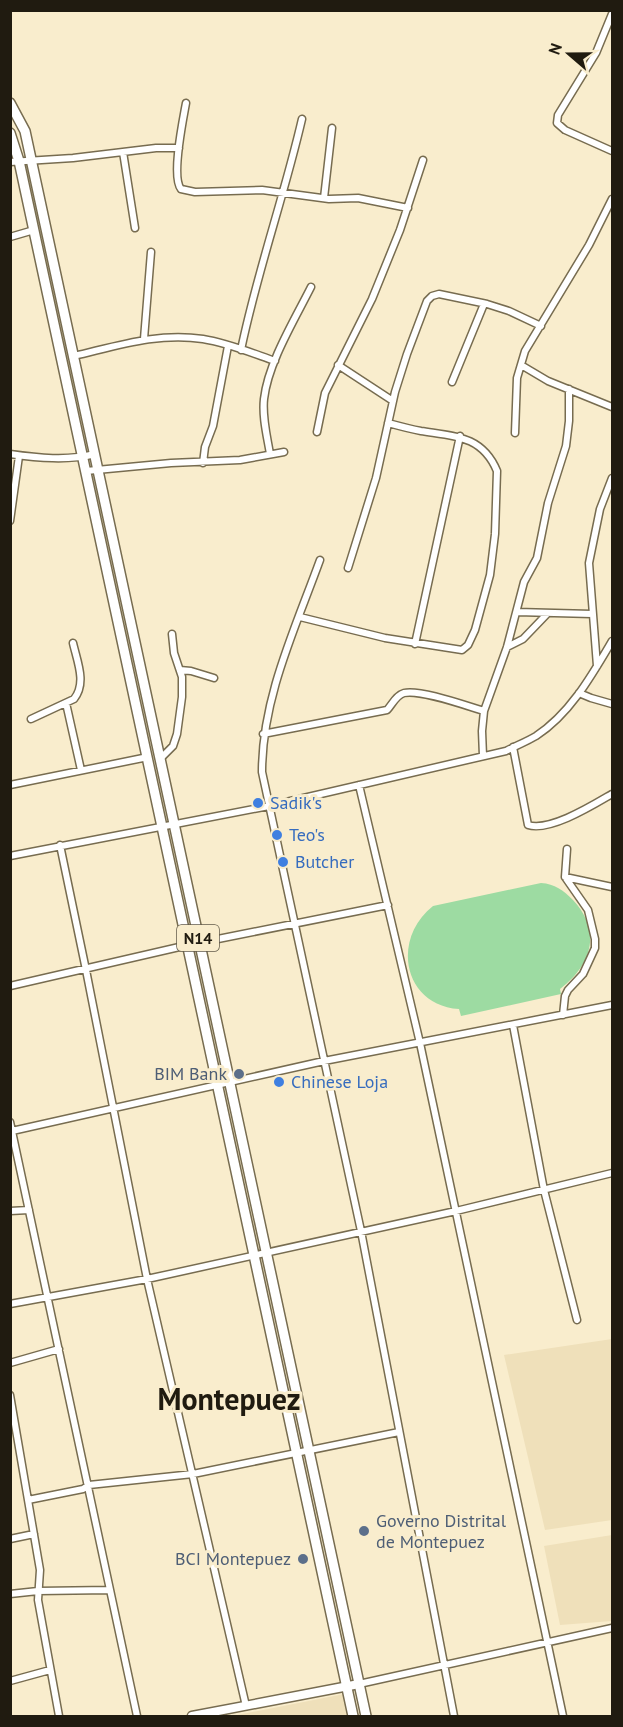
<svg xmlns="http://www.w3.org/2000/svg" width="623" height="1727" font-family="'PT Sans',sans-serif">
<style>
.built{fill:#efe0ba}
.green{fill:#9ddba2}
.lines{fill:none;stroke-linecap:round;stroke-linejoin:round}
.minor-casing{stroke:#776c50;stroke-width:9}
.secondary-casing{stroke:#776c50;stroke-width:11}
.primary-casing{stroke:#776c50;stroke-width:12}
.minor{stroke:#fff;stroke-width:6}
.secondary{stroke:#fff;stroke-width:8}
.primary{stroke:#fff;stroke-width:9}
.shop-dot{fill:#3f7fe0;stroke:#f9edcd;stroke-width:2}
.service-dot{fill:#5c6f8a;stroke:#f9edcd;stroke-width:2}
.labels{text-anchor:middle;stroke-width:6;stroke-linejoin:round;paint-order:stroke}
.shield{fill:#f9edcd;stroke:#615a49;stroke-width:1.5}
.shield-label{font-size:16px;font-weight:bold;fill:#201b10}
.shop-label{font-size:18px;fill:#366cbe;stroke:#f9edcd;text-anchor:start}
.service-label{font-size:18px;fill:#4e5e75;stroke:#f9edcd;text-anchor:end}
.town-label{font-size:30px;font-weight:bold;fill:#201b10;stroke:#f9edcd}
</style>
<rect width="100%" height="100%" fill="#f9edcd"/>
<!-- built -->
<path class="built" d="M 612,1339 L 612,1520 L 545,1530 L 504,1355 Z
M 612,1535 L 612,1621 L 560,1625 L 544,1546 Z
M 344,1694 L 348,1716 L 232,1716 Z"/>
<!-- green -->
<path class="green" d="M 541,883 C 555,884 563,890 573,900 C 602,931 592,965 560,989 L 561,994 L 461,1016 L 459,1009 C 403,1005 391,939 433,906 Z"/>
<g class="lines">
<!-- minor casing -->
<g class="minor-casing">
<path id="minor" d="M 612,14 L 596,53 L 558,115 L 557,123 L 565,130 L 612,151
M 186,103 C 183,120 171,177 181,189 L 195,192 L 262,190 L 329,199 L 358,198 L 408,208
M 123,152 L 135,228
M 10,162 L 73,158 L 156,148 L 179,148
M 324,198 L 332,128
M 10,237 L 34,230
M 144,339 L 151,252
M 241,350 C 257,272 284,197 302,119
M 74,356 C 117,346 158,332 203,339 C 228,343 252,353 275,361
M 338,365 L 393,401
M 521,365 L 548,381 L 612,407
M 452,382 L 484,304
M 317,432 L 325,393 L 372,299 L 400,230 L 423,160
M 515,433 L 517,378 L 525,351 L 589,245 L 612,199
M 10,454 C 38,458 68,461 95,454
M 270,454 C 267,436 262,417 264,399 C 268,363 295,319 311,287
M 203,463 L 205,447 L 213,426 L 228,346
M 86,471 L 171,463 L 240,460 L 284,452
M 10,521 L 19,456
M 320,560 C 295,629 262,698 262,772 L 361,1231 L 454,1716
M 348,568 L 376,478 L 395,392 L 407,354 L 427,301 L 432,296 L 439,294 L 487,304 L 509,311 L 541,326
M 517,612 L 592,614
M 300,617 L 385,638 L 462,650 L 468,645 L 475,630 L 490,575 L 495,534 L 497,471 C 482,435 453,436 421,431 C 410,429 399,426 388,423
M 415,644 L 460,436
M 507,647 L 523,639 L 547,614
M 597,666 L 589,563 L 600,509 L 612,478
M 180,670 L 191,671 L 214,678
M 579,693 L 591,698 L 612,704
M 66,703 L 81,770
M 31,719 L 74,699 C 87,683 77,661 73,643
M 263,734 L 387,710 C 392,705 396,695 404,693 C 420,689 467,706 484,711
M 513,747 L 528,825 C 550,832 593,805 612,794
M 483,756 L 482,731 L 484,711 L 507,647 L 524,582 L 537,558 L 548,503 L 566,446 L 569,421 L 569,389
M 160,759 L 173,746 L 177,734 L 182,697 L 182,677 L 174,653 L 172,634
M 10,785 L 148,757
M 359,785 L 420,1043 L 563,1716
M 60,845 L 86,970 L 147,1279 L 246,1706
M 10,856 L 269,806 L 506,751 C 515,746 526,742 536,736 C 570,714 592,675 612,641
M 565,877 L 612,887
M 10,986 L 188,945 L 388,905
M 563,1015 L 565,996 L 568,990 L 583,974 L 595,948 L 595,939 L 588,910 L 565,877 L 567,849
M 513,1025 L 544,1190 L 577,1320
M 10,1122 L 137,1716
M 12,1131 L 324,1061 L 612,1005
M 10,1211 L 29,1210
M 10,1304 L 147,1279 L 456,1211 L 612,1173
M 10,1363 L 59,1349
M 10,1395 L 40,1570 L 38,1600 L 59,1716
M 28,1500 L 83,1489 L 89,1485 L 193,1474 L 399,1432
M 10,1539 L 34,1534
M 10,1594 L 38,1591 L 110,1590
M 10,1681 L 50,1670
M 359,1684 L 612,1628"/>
</g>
<!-- secondary casing -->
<g class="secondary-casing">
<path id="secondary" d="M 192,1716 L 359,1684"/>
</g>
<!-- primary casing -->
<g class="primary-casing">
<path id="primary" d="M 10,103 L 25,131 L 31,159 L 366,1716
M 10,133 L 19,161 L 353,1716"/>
</g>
<!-- minor -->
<use href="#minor" class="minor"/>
<!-- secondary -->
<use href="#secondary" class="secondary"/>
<!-- primary -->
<use href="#primary" class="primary"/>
</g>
<!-- markers -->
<g class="shop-dot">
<circle cx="258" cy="803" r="6"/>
<circle cx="277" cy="835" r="6"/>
<circle cx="283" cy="862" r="6"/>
<circle cx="279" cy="1082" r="6"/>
</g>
<g class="service-dot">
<circle cx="239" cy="1074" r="6"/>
<circle cx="364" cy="1531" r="6"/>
<circle cx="303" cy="1559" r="6"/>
</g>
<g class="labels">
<!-- shield labels -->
<rect class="shield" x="177" y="925" width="42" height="26" rx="4.5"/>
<g class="shield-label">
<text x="198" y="944">N14</text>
</g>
<!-- shop labels -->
<g class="shop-label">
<text x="270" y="809">Sadik's</text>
<text x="289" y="841">Teo's</text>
<text x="295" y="868">Butcher</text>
<text x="291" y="1088">Chinese Loja</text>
</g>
<!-- service labels -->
<g class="service-label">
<text x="227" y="1080">BIM Bank</text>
<text x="376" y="1527" text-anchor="start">Governo Distrital<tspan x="376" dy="21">de Montepuez</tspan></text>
<text x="291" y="1565">BCI Montepuez</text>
</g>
<!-- town labels -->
<g class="town-label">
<text x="229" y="1410">Montepuez</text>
</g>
</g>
<!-- border -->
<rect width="623" height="1727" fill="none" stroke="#201b10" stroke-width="24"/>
<!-- north arrow -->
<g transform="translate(569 54) rotate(290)" stroke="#f9edcd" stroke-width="4.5" paint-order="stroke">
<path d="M0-4.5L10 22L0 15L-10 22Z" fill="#201b10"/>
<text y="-9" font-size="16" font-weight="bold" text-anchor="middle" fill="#201b10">N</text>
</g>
</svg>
